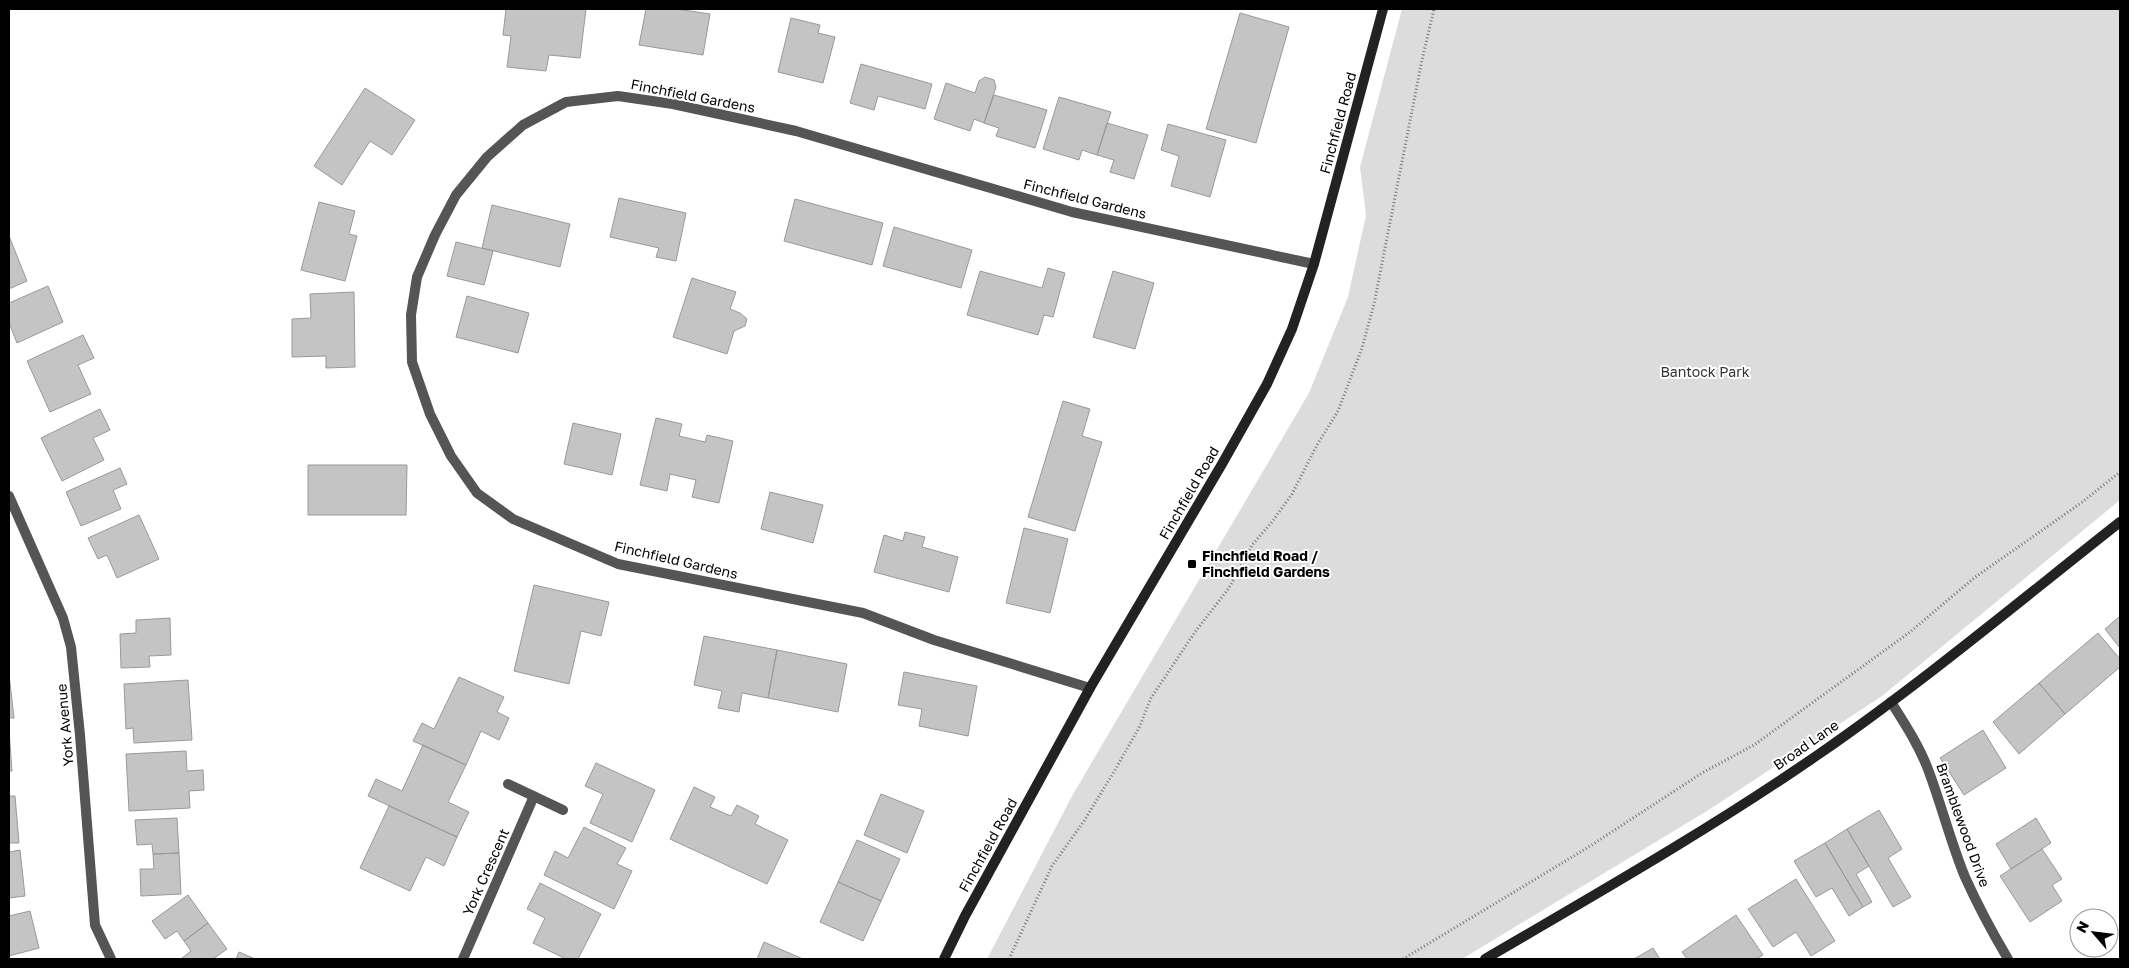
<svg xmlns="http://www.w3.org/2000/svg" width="2129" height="968" font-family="'Golos Text',sans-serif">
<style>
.green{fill:#dcdcdc}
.building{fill:#c4c4c4;stroke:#999}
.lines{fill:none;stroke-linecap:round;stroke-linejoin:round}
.path{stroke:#777;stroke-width:3;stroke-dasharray:1 2.5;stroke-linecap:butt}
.street{stroke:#555;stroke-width:10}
.secondary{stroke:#222;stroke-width:10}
.poi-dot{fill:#000;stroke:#fff;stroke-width:2}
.labels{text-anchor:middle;stroke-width:4;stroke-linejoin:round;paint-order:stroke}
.street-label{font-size:14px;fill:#000;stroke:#fff}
.park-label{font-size:14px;fill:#333;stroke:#fff}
.poi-label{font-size:14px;font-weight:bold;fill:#000;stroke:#fff;text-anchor:start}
</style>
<rect width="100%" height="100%" fill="#fff"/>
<!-- green -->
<path class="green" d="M 1402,9 L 2120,9 L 2120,500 L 1882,696 L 1707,811 L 1462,959 L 987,959 L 1072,796 L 1309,393 L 1348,297 L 1366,215 L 1360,167 Z"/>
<!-- building -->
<path class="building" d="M 506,9 L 586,9 L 580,58 L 549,55 L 546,71 L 507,67 L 511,36 L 503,35 Z
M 646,9 L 677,9 L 710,14 L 703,55 L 639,45 Z
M 1240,13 L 1289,27 L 1256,143 L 1206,129 Z
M 791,18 L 820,25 L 818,33 L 835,37 L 823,83 L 778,72 Z
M 861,64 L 932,84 L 925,109 L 878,96 L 874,110 L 850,103 Z
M 985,77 L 994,80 L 996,87 L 984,123 L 974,119 L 970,131 L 934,119 L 946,83 L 975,93 L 979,81 Z
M 365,88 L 415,120 L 392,155 L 370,141 L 342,185 L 314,166 Z
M 994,95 L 1047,110 L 1035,148 L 996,136 L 999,128 L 984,123 Z
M 1059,97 L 1111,112 L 1097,155 L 1082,150 L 1079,160 L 1043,149 Z
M 1107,123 L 1148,135 L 1134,179 L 1110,172 L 1114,160 L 1097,155 Z
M 1168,124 L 1226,140 L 1210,197 L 1171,186 L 1179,156 L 1161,150 Z
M 619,198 L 686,213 L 676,261 L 656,257 L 659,248 L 610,237 Z
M 795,199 L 883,223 L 872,265 L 784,241 Z
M 319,202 L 355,211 L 349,234 L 357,236 L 345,281 L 301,270 Z
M 492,205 L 570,224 L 560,267 L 482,248 Z
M 894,227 L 972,250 L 961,288 L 883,266 Z
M 9,236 L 27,281 L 9,289 Z
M 456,242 L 493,251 L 484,285 L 447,276 Z
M 1048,268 L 1065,273 L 1053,317 L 1044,315 L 1038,335 L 967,315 L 980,271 L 1042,288 Z
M 1113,271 L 1154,283 L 1135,349 L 1093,337 Z
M 692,278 L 736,292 L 730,309 L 740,313 L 747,319 L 745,326 L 734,331 L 727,354 L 673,337 Z
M 48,286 L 63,322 L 17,343 L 9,323 L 9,303 Z
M 354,292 L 355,367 L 326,368 L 326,356 L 292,357 L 292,319 L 311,318 L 310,294 Z
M 467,296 L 529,313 L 518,353 L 456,337 Z
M 83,335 L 94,358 L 78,365 L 91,394 L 50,412 L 27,361 Z
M 1063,401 L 1090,409 L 1082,436 L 1102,442 L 1075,531 L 1028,517 Z
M 100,409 L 110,430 L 93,438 L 104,460 L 62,481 L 41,438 Z
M 656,418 L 682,424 L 679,436 L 705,442 L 707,435 L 733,441 L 719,503 L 692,497 L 696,480 L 670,474 L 667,491 L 640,485 Z
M 573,423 L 621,434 L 612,475 L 564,464 Z
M 308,465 L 407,465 L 406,515 L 308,515 Z
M 120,468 L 127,484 L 113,490 L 121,509 L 81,526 L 66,492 Z
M 770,492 L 823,505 L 813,543 L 761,529 Z
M 139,515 L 159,559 L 117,578 L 107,555 L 98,559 L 88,538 Z
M 1024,528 L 1068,539 L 1050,613 L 1006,603 Z
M 905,532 L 925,537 L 922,547 L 958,557 L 949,592 L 874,572 L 884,535 L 903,541 Z
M 534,585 L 609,602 L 601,636 L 581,631 L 569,684 L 514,671 Z
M 2120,616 L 2120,648 L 2105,629 Z
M 170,618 L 171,655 L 149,656 L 150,667 L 121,668 L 120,634 L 136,633 L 136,620 Z
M 2098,633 L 2120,659 L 2120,667 L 2065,714 L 2039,683 Z
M 704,636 L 777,650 L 768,698 L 742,693 L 739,712 L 718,708 L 722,691 L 694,685 Z
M 777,650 L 847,664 L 838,712 L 768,698 Z
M 904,672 L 977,686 L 968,736 L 919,726 L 922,709 L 898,705 Z
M 9,674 L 14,718 L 9,718 Z
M 459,677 L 504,697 L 497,712 L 509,718 L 499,740 L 481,731 L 466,765 L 413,741 L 422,723 L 434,729 Z
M 188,680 L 192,740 L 134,743 L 133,728 L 126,729 L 124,684 Z
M 2039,683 L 2065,714 L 2019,754 L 1993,722 Z
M 9,730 L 12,771 L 9,771 Z
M 1983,730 L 2006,768 L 1964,795 L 1940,758 Z
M 423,745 L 466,765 L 448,802 L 469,812 L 457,837 L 368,796 L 376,779 L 402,791 Z
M 186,751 L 187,771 L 203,770 L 204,790 L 189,791 L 190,808 L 129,811 L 126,754 Z
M 596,763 L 655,790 L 632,842 L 590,823 L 603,794 L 585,786 Z
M 694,787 L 715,797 L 710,807 L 731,816 L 737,805 L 759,816 L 755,824 L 788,840 L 767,884 L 670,839 Z
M 881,794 L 924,811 L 907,853 L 864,835 Z
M 9,796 L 15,796 L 19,843 L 9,843 Z
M 389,806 L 457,837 L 444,866 L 426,857 L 410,891 L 360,868 Z
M 1879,810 L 1902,849 L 1888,858 L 1911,897 L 1893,907 L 1847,829 Z
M 177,818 L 179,853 L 153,854 L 152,844 L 137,845 L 135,820 Z
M 2036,818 L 2051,843 L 2011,869 L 1996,844 Z
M 584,827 L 626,848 L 617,864 L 632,871 L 614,909 L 544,875 L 555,851 L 568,858 Z
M 1847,829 L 1869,866 L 1856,874 L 1872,902 L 1863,907 L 1825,843 Z
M 857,840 L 900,859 L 881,901 L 838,882 Z
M 1825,843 L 1863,907 L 1849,916 L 1832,888 L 1816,897 L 1794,861 Z
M 2042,849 L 2062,879 L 2052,885 L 2062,901 L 2030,922 L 2000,876 Z
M 20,850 L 25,896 L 9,898 L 9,852 Z
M 179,853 L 181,894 L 141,896 L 140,869 L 154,869 L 153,854 Z
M 1796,879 L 1835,941 L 1811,956 L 1796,932 L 1773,947 L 1748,909 Z
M 838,882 L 881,901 L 863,941 L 820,922 Z
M 540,883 L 601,914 L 578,959 L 566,959 L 533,943 L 545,918 L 527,909 Z
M 188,895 L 208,923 L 184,941 L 177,931 L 165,939 L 152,921 Z
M 30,911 L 39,948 L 9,956 L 9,916 Z
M 1736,915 L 1763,955 L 1756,959 L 1687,959 L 1682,952 Z
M 208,923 L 227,949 L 213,959 L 183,959 L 182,958 L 191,951 L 184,941 Z
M 764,942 L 803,959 L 757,959 Z
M 1653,948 L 1660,959 L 1634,959 Z
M 239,952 L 255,959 L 236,959 Z"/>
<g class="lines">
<!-- path -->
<path class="path" d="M 1009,959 L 1052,866 L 1084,821 L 1115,770 L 1140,726 L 1151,698 L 1195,632 L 1229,588 L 1252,545 L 1272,522 L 1292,494 L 1317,445 L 1338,411 L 1362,348 L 1374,304 L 1422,60 L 1434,9
M 1403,959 L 1587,848 L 1702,773 L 1754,745 L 1910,632 L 1974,578 L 2081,503 L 2120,472"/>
<!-- street -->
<path class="street" d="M 9,496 L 63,618 L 71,647 L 80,735 L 95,925 L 111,959
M 1090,688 L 934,640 L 863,613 L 618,564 L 513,519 L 477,493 L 451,456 L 430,414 L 412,362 L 411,315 L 417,277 L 435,235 L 456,195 L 487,157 L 523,125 L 566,102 L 618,96 L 673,104 L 796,131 L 1072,212 L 1314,264
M 1891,702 C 1905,724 1920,747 1929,772 C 1942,807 1951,843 1965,877 C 1978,906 1992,932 2008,959
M 508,784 L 563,810
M 463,959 L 534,796"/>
<!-- secondary -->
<path class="secondary" d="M 944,959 L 965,916 L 1090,688 L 1222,464 L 1267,384 L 1292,329 L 1314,264 L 1383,9
M 1485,959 C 1598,893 1712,828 1819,754 C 1923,682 2021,600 2120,522"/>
</g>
<!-- markers -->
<rect class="poi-dot" x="1187" y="559" width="10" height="10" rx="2.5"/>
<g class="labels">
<!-- street labels -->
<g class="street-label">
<text transform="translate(693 96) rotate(11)" y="5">Finchfield Gardens</text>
<text transform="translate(1338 123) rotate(-75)" y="5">Finchfield Road</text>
<text transform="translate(1085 199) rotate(14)" y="5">Finchfield Gardens</text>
<text transform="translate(1189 493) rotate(-60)" y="5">Finchfield Road</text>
<text transform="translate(676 560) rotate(13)" y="5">Finchfield Gardens</text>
<text transform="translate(65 725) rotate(-95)" y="5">York Avenue</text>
<text transform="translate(1806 745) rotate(-35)" y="5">Broad Lane</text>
<text transform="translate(1963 825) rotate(70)" y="5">Bramblewood Drive</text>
<text transform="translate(988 845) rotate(-61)" y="5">Finchfield Road</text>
<text transform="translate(486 872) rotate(-66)" y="5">York Crescent</text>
</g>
<!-- park labels -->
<g class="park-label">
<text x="1705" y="377">Bantock Park</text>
</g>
<!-- poi labels -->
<g class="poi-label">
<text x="1202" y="561">Finchfield Road /<tspan x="1202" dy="16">Finchfield Gardens</tspan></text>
</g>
</g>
<!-- border -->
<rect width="2129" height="968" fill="none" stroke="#000000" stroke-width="20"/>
<!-- north arrow -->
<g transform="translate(2094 933) rotate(298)"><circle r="24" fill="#ffffff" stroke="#999999"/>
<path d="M0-4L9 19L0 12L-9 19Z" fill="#000000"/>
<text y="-8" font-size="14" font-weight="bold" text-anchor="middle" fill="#000000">N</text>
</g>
</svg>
